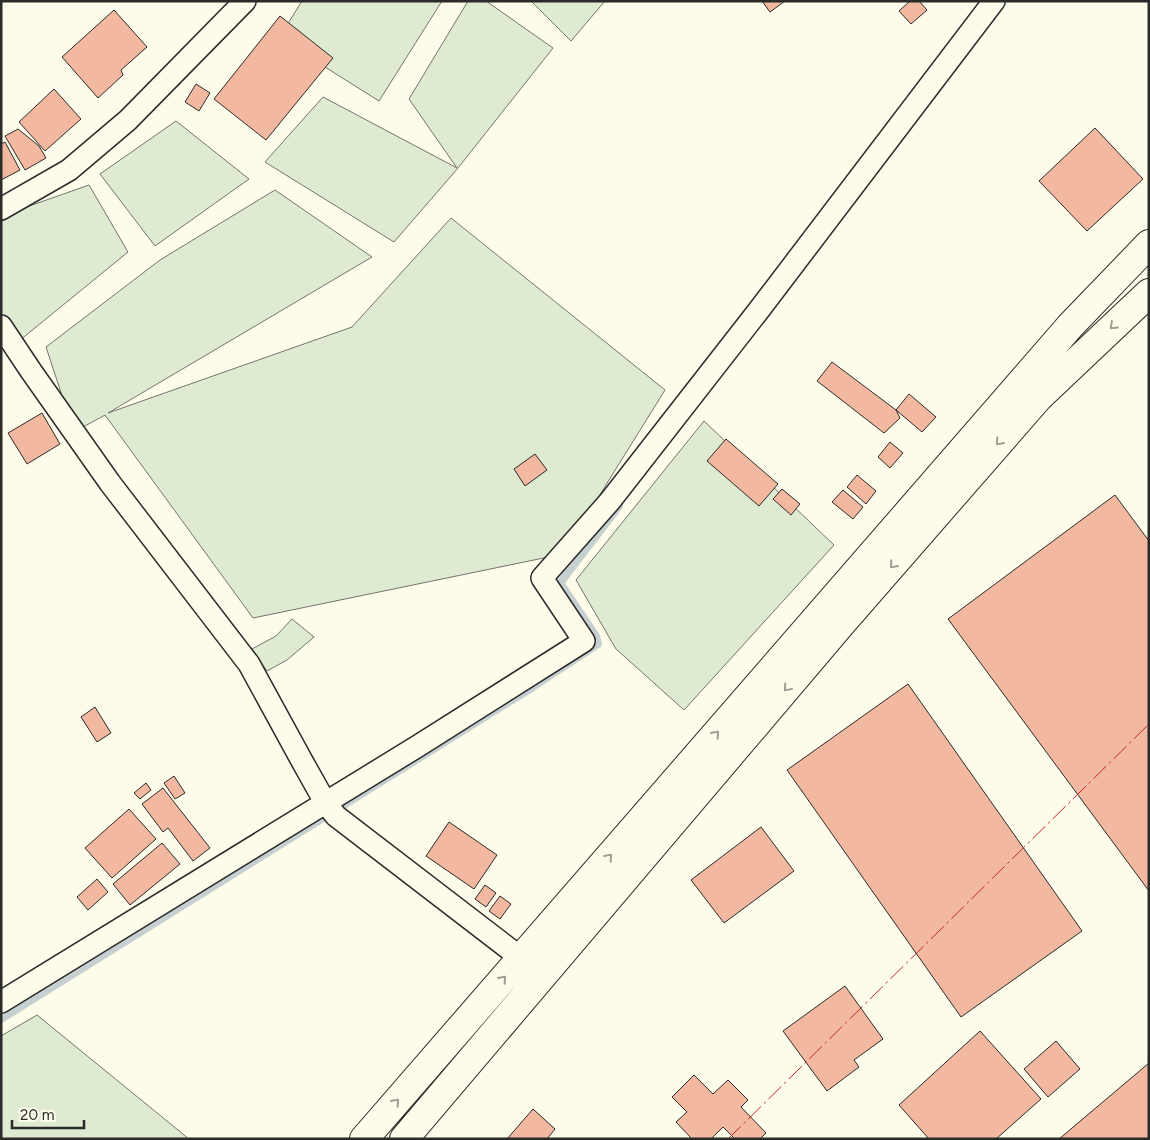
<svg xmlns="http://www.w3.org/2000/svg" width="1150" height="1140" font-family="Figtree,sans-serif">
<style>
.green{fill:#deebd1;stroke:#74746e}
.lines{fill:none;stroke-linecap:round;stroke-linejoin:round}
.stream{stroke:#c7d0d0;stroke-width:8}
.building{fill:#f2b8a0;stroke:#2b2b2b}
.minor-casing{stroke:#2b2b2b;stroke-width:24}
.tertiary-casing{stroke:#2b2b2b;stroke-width:30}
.minor{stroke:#fdfbea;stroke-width:21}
.tertiary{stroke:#fdfbea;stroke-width:28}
.power{stroke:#c62828;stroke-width:1;stroke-dasharray:18 4 2.5 4;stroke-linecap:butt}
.oneway{stroke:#9e9d94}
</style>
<rect width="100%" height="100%" fill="#fdfbea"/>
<!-- green -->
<path class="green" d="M 302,1 L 442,1 L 379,101 L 279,38 Z
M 468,1 L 486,1 L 553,48 L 458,168 L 394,242 L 265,162 L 323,97 L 457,168 L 409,99 Z
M 531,1 L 605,1 L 571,41 Z
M 176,121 L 249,179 L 155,246 L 100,174 Z
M 89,185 L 128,252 L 14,345 L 1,313 L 1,216 Z
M 275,190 L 372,257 L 108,413 L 352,327 L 451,218 L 665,390 L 563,554 L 253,618 L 105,415 L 74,432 L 46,347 L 160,260 Z
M 704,421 L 834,545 L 684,710 L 616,649 L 576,580 Z
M 292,619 L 314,637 L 287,660 L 267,671 L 252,649 L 276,636 Z
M 37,1015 L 189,1139 L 1,1139 L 1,1036 Z"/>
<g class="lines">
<!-- stream -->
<path class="stream" d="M 1,1019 L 533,687 L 598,644 L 596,636 L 560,583 L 619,506"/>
</g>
<!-- building -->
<path class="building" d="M 762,1 L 785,1 L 770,12 Z
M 910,1 L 919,1 L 927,10 L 911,24 L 899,11 Z
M 114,10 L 147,47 L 121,70 L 123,75 L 98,98 L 62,57 Z
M 280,16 L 333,58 L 266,140 L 214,99 Z
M 196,84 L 210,93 L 199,111 L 185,102 Z
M 54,89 L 81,119 L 45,151 L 19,122 Z
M 1095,128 L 1143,179 L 1087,231 L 1039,181 Z
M 18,129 L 39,146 L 46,158 L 25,170 L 5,136 Z
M 5,142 L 20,170 L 1,180 L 1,144 Z
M 832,362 L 896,410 L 900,418 L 884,433 L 817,381 Z
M 909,394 L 936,417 L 922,432 L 896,410 Z
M 42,413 L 60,444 L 27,464 L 8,433 Z
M 726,439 L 778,484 L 759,506 L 707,461 Z
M 890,442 L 903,453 L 890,468 L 878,457 Z
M 535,454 L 547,470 L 525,486 L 514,469 Z
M 857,475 L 876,491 L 866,504 L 847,487 Z
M 782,489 L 800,504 L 791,515 L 773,499 Z
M 843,490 L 863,507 L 853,519 L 832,502 Z
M 1115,495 L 1149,541 L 1149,891 L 948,619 Z
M 908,684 L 1082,931 L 961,1017 L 787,770 Z
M 95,707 L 111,733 L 97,742 L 81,717 Z
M 174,776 L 185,793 L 175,799 L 164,783 Z
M 146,783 L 151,790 L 140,799 L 134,793 Z
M 163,788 L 210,848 L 193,861 L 168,828 L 163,832 L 142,804 Z
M 129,809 L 156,839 L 112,878 L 85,848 Z
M 449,822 L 497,855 L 474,889 L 426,856 Z
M 761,827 L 794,871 L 724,923 L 691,880 Z
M 162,843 L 180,864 L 130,905 L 113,884 Z
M 97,879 L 108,892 L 88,910 L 77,897 Z
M 485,885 L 496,893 L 486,907 L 475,899 Z
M 500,896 L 511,904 L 500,919 L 489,911 Z
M 845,986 L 883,1039 L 854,1060 L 859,1067 L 827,1091 L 783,1031 Z
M 980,1031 L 1041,1099 L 996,1139 L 929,1139 L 899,1105 Z
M 1056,1041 L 1080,1069 L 1048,1097 L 1024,1069 Z
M 1149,1063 L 1149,1139 L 1059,1139 Z
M 694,1075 L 713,1094 L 728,1080 L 748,1100 L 741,1107 L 766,1133 L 760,1139 L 735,1139 L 723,1127 L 711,1139 L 692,1139 L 676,1122 L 687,1112 L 672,1097 Z
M 533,1109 L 555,1129 L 547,1139 L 507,1139 Z"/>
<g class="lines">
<!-- minor casing -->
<g class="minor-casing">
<path id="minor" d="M 1,209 L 69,170 L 128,120 L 245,1
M 1,326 L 31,371 L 110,483 L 249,664 L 302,761 L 325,802 L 336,816 L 521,958
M 1,1002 L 418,746 L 584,641 L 542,578 L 610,501 L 759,310 L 994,1"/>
</g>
<!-- tertiary casing -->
<g class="tertiary-casing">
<path id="tertiary" d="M 364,1139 L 1070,326 L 1149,244
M 404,1139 L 842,623 L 1039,397 L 1149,293"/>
</g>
<!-- minor -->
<use href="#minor" class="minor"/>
<!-- tertiary -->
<use href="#tertiary" class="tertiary"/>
<!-- power -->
<path class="power" d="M 728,1139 L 1149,724"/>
</g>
<!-- one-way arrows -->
<defs><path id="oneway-chevron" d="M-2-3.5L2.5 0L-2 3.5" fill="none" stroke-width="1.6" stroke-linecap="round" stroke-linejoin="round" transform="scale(1.25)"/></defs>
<g class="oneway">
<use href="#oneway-chevron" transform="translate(1113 326) rotate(137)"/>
<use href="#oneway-chevron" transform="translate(999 442) rotate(131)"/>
<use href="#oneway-chevron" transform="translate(893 565) rotate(131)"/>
<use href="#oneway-chevron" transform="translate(787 688) rotate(130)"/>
<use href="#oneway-chevron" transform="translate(716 734) rotate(-49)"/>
<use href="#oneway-chevron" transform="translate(609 857) rotate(-49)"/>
<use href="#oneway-chevron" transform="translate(503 979) rotate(-49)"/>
<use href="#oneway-chevron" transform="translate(396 1102) rotate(-49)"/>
</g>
<!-- border -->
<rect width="1150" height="1140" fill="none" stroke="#2b2b2b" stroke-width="5"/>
<!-- scale -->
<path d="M12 1120v8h72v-8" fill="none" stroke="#2b2b2b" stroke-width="2.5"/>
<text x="20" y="1120" font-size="15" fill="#2b2b2b" stroke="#fdfbea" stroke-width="4" paint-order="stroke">20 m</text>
</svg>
